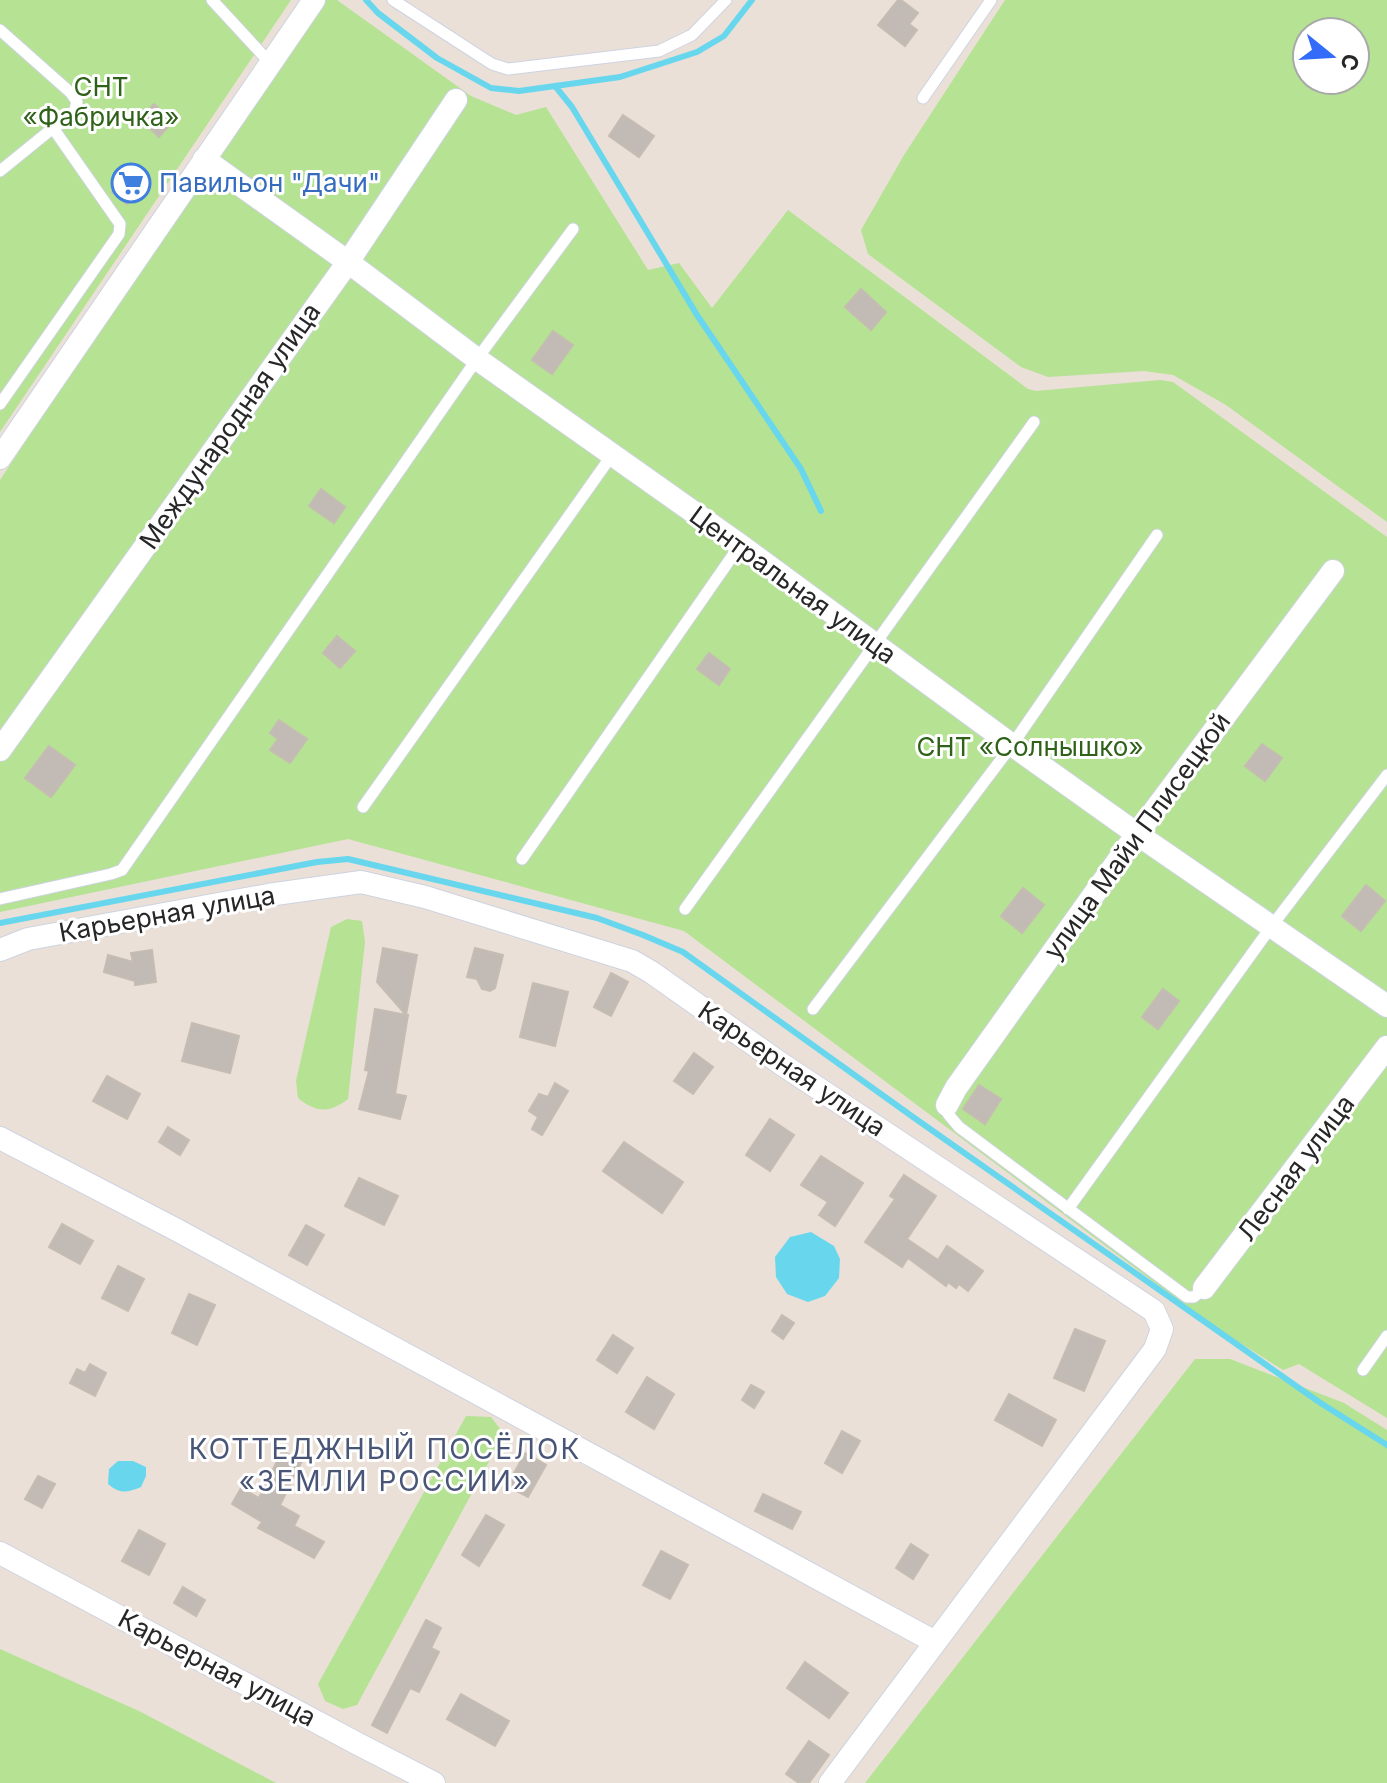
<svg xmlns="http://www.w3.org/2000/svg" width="1387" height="1783" font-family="Inter,sans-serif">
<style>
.green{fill:#b5e293;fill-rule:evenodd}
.water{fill:#68d7ee}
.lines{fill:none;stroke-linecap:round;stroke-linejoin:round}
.stream{stroke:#68d7ee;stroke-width:6}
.building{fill:#c2bab5;stroke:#c5bcb2;stroke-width:2}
.lane-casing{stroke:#cdd3e0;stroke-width:13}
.street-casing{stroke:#cdd3e0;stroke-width:24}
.lane{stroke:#fff;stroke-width:11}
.street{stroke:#fff;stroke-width:22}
.labels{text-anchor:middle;stroke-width:6;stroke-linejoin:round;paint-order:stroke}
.park-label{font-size:26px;fill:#2f6218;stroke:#fff}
.shop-label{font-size:26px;fill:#366cbe;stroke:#fff;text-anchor:start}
.street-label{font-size:26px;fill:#272727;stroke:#fff}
.neighbourhood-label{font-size:28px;letter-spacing:2px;fill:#485577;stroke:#fff}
</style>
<rect width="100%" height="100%" fill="#eae0d8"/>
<!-- green -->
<path class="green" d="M 0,0 L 291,0 L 0,432 Z
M 326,0 L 337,0 L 471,96 L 516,115 L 546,107 L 648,270 L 679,263 L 712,308 L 788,210 L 1028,389 L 1036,391 L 1160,380 L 1173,382 L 1387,537 L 1387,1418 L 1299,1364 L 1283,1370 L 1210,1324 L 684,931 L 348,839 L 0,912 L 0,480 L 204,173 L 228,190 L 235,181 L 217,156 Z
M 1005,0 L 1387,0 L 1387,522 L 1226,405 L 1173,375 L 1144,371 L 1048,377 L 1021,367 L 868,254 L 861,230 L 904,155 ZM 1307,32 L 1355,32 L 1355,80 L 1307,80 Z
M 347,919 L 362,921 L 365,942 L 348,1099 C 330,1113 316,1113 298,1098 L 296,1081 L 331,927 Z
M 1195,1359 L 1230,1359 L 1344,1403 L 1387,1430 L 1387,1783 L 865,1783 Z
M 466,1416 L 491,1417 L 504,1434 L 357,1705 L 343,1709 L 325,1701 L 318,1684 Z
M 0,1649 L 139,1711 L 276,1783 L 0,1783 Z"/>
<!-- water -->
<path class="water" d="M 811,1232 L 834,1246 L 840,1259 L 839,1278 L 825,1296 L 808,1302 L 787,1294 L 776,1277 L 775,1257 L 790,1237 Z
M 118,1461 L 133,1461 L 146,1467 L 146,1476 L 141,1487 C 126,1493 120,1494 108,1484 L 109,1469 Z"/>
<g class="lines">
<!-- stream -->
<path class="stream" d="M 366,0 L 378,13 L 437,58 L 491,88 L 519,91 L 620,77 L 697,52 L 724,36 L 752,0
M 555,86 L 572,107 L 697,315 L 801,469 L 821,511
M 0,923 L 317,862 L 348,859 L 597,918 L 643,935 L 683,952 L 913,1117 L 1319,1402 L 1387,1445"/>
</g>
<!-- building -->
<path class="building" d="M 898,0 L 901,0 L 918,13 L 909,24 L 917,30 L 905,46 L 878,25 Z
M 154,104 L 173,121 L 159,137 L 140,119 Z
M 623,115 L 654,136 L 639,157 L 609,136 Z
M 133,164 L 148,176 L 127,204 L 112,192 Z
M 861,289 L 886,312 L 871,330 L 845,307 Z
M 553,331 L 573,345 L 552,374 L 532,360 Z
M 321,489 L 345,507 L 334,523 L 309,506 Z
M 337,636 L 355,651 L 340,668 L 323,653 Z
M 709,653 L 730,669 L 719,685 L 697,669 Z
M 279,720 L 307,739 L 290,763 L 270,750 L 278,739 L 270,733 Z
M 1262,744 L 1282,758 L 1265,781 L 1245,766 Z
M 49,746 L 75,765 L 51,797 L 25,778 Z
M 1366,885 L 1385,901 L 1361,931 L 1342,916 Z
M 1023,888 L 1044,905 L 1022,933 L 1001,916 Z
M 383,948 L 417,955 L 406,1015 L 408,1015 L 395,1094 L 406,1096 L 400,1119 L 359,1109 L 369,1071 L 365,1070 L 375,1009 L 406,1015 L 377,982 Z
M 475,948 L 503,955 L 495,988 L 490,991 L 482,989 L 477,979 L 467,977 Z
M 152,950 L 156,982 L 135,985 L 135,981 L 104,972 L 108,955 L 133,962 L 131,953 Z
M 611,973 L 628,982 L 611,1016 L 594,1007 Z
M 533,983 L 568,992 L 555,1046 L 520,1037 Z
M 1163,989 L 1179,1001 L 1158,1029 L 1142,1017 Z
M 192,1023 L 239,1036 L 230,1073 L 182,1061 Z
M 694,1053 L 713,1067 L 693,1094 L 674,1081 Z
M 107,1076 L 140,1094 L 127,1119 L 93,1101 Z
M 555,1083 L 568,1091 L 542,1135 L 532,1129 L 538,1117 L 529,1111 L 539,1094 L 548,1097 Z
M 979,1085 L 1001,1099 L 985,1124 L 963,1109 Z
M 770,1119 L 794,1135 L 770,1171 L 746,1155 Z
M 168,1127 L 189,1140 L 180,1155 L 159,1142 Z
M 624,1142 L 683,1182 L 662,1213 L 603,1171 Z
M 821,1156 L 863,1183 L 835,1226 L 819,1215 L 828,1202 L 801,1185 Z
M 904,1175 L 936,1196 L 907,1239 L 938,1260 L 947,1246 L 983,1271 L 968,1291 L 959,1284 L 956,1288 L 948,1282 L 946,1286 L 908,1258 L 902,1267 L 865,1242 L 895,1199 L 890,1196 Z
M 359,1178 L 398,1196 L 384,1225 L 345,1206 Z
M 62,1224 L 93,1241 L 80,1264 L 49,1247 Z
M 306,1225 L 324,1235 L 307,1265 L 289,1255 Z
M 118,1266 L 144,1279 L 128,1311 L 102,1298 Z
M 189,1294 L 215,1305 L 197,1345 L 172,1333 Z
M 782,1315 L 794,1323 L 783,1339 L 772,1331 Z
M 1075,1329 L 1105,1341 L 1084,1391 L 1054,1378 Z
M 613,1335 L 633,1348 L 617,1373 L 597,1360 Z
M 90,1364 L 106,1373 L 95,1396 L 70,1383 L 77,1369 L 85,1373 Z
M 647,1377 L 674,1394 L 654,1429 L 626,1412 Z
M 751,1385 L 764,1392 L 754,1408 L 742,1400 Z
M 1009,1394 L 1056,1420 L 1042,1446 L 995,1420 Z
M 842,1431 L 860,1441 L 842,1473 L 825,1463 Z
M 282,1451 L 302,1461 L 280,1505 L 299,1516 L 294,1526 L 324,1542 L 314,1558 L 258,1528 L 262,1522 L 232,1504 L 241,1488 L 259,1498 Z
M 525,1453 L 546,1465 L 528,1497 L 507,1486 Z
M 38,1476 L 55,1484 L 42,1508 L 25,1499 Z
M 763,1494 L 801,1512 L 792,1529 L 755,1511 Z
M 486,1515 L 504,1525 L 479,1566 L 462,1555 Z
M 139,1530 L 165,1544 L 149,1575 L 122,1561 Z
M 911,1544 L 928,1555 L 913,1579 L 896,1568 Z
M 661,1551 L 688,1565 L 670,1599 L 643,1585 Z
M 183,1587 L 205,1600 L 196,1616 L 174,1603 Z
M 426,1620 L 441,1628 L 431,1648 L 439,1652 L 419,1692 L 410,1688 L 387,1733 L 372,1725 Z
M 805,1662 L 848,1693 L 829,1718 L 787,1688 Z
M 461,1694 L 509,1721 L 495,1746 L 447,1719 Z
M 809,1741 L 829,1755 L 809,1783 L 799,1783 L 786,1774 Z"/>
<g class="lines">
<!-- lane casing -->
<g class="lane-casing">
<path id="lane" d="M 212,0 L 271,64
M 393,0 L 492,64 L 508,69 L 659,51 L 692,35 L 726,0
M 0,30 L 71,93 L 77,102 L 73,116 L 53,128 L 0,171
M 923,98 L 991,0
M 0,404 L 119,234 L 120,224 L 53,128
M 363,807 L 612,455
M 522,859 L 740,545
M 0,899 L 111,874 L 122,870 L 477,359 L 573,229
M 685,909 L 1034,422
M 813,1009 L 1012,745 L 1157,535
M 947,1105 L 948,1114 L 959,1127 L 1187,1297 L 1194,1297 L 1204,1288
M 1068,1209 L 1271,927 L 1387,775
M 1363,1370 L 1387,1336"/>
</g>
<!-- street casing -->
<g class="street-casing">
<path id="street" d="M 204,159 L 348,262 L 477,359 L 740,545 L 1012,745 L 1137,834 L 1387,1006
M 0,458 L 314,0
M 0,750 L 348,262 L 456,100
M 0,950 L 28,939 L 268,895 L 361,882 L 425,897 L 632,961 L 651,972 L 780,1063 L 1154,1311 L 1162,1329 L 1155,1349 L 830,1783
M 947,1105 L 956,1088 L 1137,834 L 1333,571
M 0,1138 L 175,1229 L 935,1642
M 1204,1288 L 1387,1047
M 0,1553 L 360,1745 L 434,1783"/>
</g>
<!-- lane -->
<use href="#lane" class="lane"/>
<!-- street -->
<use href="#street" class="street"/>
</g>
<!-- icons -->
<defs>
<g id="supermarket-ring" transform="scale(2)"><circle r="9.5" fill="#fff" stroke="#3f7fe0" stroke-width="1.5"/><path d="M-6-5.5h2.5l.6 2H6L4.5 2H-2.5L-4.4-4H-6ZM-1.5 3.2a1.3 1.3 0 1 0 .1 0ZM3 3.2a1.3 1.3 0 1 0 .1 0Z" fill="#3f7fe0"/></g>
</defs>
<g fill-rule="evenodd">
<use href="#supermarket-ring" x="131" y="183"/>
</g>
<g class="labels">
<!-- park labels -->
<g class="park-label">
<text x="101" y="96">СНТ<tspan x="101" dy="30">«Фабричка»</tspan></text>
<text x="1030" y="756">СНТ «Солнышко»</text>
</g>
<!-- shop labels -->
<g class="shop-label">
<text x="159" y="192">Павильон "Дачи"</text>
</g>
<!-- street labels -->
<g class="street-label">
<text transform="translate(230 426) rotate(-55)" y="9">Международная улица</text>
<text transform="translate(793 585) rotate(36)" y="9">Центральная улица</text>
<text transform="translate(1137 836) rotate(-54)" y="9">улица Майи Плисецкой</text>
<text transform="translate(167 914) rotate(-10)" y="9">Карьерная улица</text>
<text transform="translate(792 1069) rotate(34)" y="9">Карьерная улица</text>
<text transform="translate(1296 1168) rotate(-53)" y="9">Лесная улица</text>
<text transform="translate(217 1668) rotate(28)" y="9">Карьерная улица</text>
</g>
<!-- neighbourhood labels -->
<g class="neighbourhood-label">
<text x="385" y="1459">КОТТЕДЖНЫЙ ПОСЁЛОК<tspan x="385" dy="32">«ЗЕМЛИ РОССИИ»</tspan></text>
</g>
</g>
<!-- north arrow -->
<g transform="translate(1331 56) rotate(108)"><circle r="38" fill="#ffffff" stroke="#a9a9a9" stroke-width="2"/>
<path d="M0-6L14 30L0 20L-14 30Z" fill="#346cfa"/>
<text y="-12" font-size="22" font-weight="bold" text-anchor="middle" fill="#272727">С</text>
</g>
</svg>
